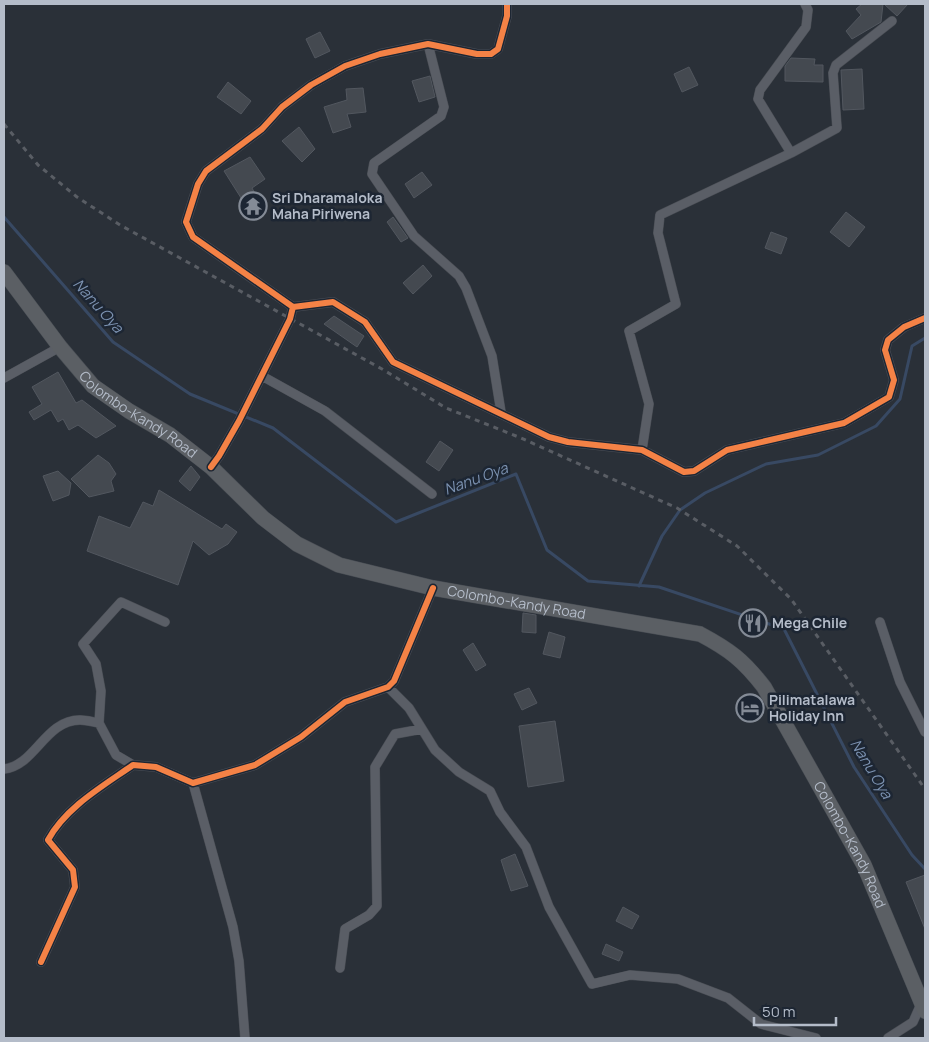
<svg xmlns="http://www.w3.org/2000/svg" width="929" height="1042" font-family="Manrope,sans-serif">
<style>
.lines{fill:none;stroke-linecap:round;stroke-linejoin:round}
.stream{stroke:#384963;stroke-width:3}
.building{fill:#444950;stroke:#52575f}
.minor-casing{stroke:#484c53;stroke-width:10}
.trunk-casing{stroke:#474c53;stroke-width:16}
.minor{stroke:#5a5e66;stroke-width:9}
.trunk{stroke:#5b5f64;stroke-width:15}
.rail{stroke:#595d64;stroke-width:3;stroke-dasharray:5 5;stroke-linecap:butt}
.cycleway-casing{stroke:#1d2633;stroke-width:9}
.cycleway{stroke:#f48246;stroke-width:6}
.labels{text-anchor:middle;stroke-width:5;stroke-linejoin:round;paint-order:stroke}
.poi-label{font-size:14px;font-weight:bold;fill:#b4bcc9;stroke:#1d2633;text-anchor:start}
.street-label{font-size:14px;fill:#b4bcc9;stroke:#1d2633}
.water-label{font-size:15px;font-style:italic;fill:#7c92b1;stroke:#1d2633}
</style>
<rect width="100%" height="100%" fill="#2a3038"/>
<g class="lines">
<!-- stream -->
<path class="stream" d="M 4,217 L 113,342 L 190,394 L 273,428 L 396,522 L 516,474 L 547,550 L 588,581 L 659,587 L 784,629 L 854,767 L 912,855 L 925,869
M 639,586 L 662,536 L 680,510 L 705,493 L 766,464 L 818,455 L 876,426 L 900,399 L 912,346 L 925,338"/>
</g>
<!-- building -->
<path class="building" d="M 862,4 L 883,4 L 881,22 L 852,39 L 846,31 L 861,15 L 856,9 Z
M 884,4 L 908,4 L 897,16 Z
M 320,32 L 330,51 L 315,58 L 306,39 Z
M 791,58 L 815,59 L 814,65 L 823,65 L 823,82 L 785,81 L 785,66 Z
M 689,67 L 698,85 L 682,92 L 674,74 Z
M 862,69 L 864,109 L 843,110 L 841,70 Z
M 430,76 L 435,97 L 419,102 L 412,81 Z
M 228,82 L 251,101 L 241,114 L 217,97 Z
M 363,88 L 366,112 L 347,114 L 351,127 L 333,133 L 324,107 L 347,100 L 346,89 Z
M 299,127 L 315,149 L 302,162 L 282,141 Z
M 250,157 L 265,179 L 252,188 L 260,203 L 248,209 L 224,171 Z
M 422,172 L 432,185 L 414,198 L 405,184 Z
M 846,212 L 865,227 L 849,247 L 830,232 Z
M 393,217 L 408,238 L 401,242 L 387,222 Z
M 771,232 L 787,238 L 781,254 L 765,248 Z
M 423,265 L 432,276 L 413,294 L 403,283 Z
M 334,316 L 364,336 L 357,347 L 324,324 Z
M 58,372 L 76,403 L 82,400 L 116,426 L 96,438 L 78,425 L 69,430 L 63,419 L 58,422 L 51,410 L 34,420 L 29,412 L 42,404 L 32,387 Z
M 440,441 L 453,450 L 439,471 L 426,462 Z
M 98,455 L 109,463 L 116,474 L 111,481 L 114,491 L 89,497 L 71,479 Z
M 191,466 L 200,477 L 190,491 L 179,481 Z
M 58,471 L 71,483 L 69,495 L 53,501 L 43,476 Z
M 159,490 L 222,529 L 226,524 L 237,532 L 228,544 L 209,555 L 193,541 L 178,585 L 87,551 L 99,516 L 130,528 L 143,502 L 153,506 Z
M 523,613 L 536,615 L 536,633 L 522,632 Z
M 549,632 L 565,637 L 560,658 L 543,654 Z
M 473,643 L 486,665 L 476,671 L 463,650 Z
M 529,688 L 537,703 L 522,710 L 514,694 Z
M 555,721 L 564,781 L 528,787 L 519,726 Z
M 515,854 L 528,886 L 511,891 L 501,860 Z
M 925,875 L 925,929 L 906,882 Z
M 623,907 L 639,916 L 632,929 L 616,921 Z
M 606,944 L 623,952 L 619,961 L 602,954 Z"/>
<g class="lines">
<!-- minor casing -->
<g class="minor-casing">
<path id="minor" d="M 428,44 L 444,107 L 441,116 L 374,163 L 372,174 L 414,236 L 459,276 L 466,288 L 492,356 L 501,412
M 791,153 L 758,99 L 760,90 L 806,27 L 808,10 L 805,4
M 293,307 L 333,302 L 365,322 L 393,362 L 549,437 L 568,442 L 642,450 L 684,472 L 694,471 L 727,450 L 844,423 L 889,397 L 894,380 L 885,350 L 888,340 L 904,327 L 925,318
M 262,376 L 325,411 L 432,494
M 4,378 L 60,347
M 642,450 L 649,404 L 629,331 L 676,304 L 658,233 L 660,215 L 791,153 L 837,128 L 833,73 L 836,65 L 892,21
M 211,467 L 219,456 L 239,421 L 290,319 L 293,307 L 193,237 L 186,222 L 198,184 L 206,171 L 262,129 L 282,107 L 311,85 L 345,66 L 380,54 L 428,44 L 477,54 L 491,54 L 498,49 L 507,16 L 507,4
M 880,622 L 900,682 L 925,732
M 388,687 L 409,708 L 435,750 L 459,772 L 490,791 L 500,812 L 526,847 L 549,907 L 592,984 L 630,975 L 678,979 L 728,998 L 761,1024 L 816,1038
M 133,765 L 116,755 L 99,723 L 101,691 L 96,664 L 83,644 L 121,602 L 165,622
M 4,769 C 35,766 45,720 80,720 C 86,720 93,722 99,723
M 193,783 L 233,927 L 239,961 L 245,1038
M 41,962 L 75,887 L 73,870 L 48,840 C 66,807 103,786 133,765 L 156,767 L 193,783 L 255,765 L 301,737 L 345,702 L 388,687 L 394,681 L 433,588
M 340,968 L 345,929 L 369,915 L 377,906 L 375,767 L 395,734 L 422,729
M 888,1038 L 913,1022 L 921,1004"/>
</g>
<!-- trunk casing -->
<g class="trunk-casing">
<g id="trunk">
<path id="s1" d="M 4,272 L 60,347 L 93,386 L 129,411 L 170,435 L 211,467 L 263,518 L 297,544 L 339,565 L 433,588 L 700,634 C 730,650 743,660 764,687 L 864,865 L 925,1011"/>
</g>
</g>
<!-- minor -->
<use href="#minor" class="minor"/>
<!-- trunk -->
<use href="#trunk" class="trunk"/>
<!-- rail -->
<path class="rail" d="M 4,124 L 38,165 L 77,197 L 120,225 L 382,369 L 446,408 L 521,438 L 677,508 L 737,546 L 791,599 L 925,789"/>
<!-- cycleway casing -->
<g class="cycleway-casing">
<path id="cycleway" d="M 293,307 L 333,302 L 365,322 L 393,362 L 549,437 L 568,442 L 642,450 L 684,472 L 694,471 L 727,450 L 844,423 L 889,397 L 894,380 L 885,350 L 888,340 L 904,327 L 925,318
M 211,467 L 219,456 L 239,421 L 290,319 L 293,307 L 193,237 L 186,222 L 198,184 L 206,171 L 262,129 L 282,107 L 311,85 L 345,66 L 380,54 L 428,44 L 477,54 L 491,54 L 498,49 L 507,16 L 507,4
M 41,962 L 75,887 L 73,870 L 48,840 C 66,807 103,786 133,765 L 156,767 L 193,783 L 255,765 L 301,737 L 345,702 L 388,687 L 394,681 L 433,588"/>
</g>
<!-- cycleway -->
<use href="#cycleway" class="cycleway"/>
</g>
<!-- icons -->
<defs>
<g id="temple-ring" transform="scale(1.4375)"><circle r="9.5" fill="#1d2633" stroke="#848b96" stroke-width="1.5"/><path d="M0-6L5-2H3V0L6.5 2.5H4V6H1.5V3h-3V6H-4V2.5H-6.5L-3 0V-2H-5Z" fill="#848b96"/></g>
<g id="restaurant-ring" transform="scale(1.4375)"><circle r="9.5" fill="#1d2633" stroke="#848b96" stroke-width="1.5"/><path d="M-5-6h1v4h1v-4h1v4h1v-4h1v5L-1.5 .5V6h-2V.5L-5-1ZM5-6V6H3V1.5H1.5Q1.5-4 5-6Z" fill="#848b96"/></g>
<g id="hotel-ring" transform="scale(1.4375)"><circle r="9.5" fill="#1d2633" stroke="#848b96" stroke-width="1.5"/><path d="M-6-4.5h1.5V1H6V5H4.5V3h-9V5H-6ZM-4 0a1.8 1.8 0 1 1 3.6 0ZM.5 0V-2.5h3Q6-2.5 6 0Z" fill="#848b96"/></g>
</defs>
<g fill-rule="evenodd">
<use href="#temple-ring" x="253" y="206"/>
<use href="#restaurant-ring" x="753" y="623"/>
<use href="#hotel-ring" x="750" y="708"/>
</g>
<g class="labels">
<!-- poi labels -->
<g class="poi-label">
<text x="272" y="203">Sri Dharamaloka<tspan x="272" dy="16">Maha Piriwena</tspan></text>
<text x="772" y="628">Mega Chile</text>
<text x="769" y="705">Pilimatalawa<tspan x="769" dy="16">Holiday Inn</tspan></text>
</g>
<!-- street labels -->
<g class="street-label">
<text dy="5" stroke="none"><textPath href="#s1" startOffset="198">Colombo-Kandy Road</textPath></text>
<text dy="5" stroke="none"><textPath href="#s1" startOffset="632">Colombo-Kandy Road</textPath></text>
<text dy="5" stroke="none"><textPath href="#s1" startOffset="1082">Colombo-Kandy Road</textPath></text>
</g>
<!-- water labels -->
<g class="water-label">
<text transform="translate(98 306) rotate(48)" y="5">Nanu Oya</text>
<text transform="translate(476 479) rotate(-20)" y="5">Nanu Oya</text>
<text transform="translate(871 769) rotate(59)" y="5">Nanu Oya</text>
</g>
</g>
<!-- border -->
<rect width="929" height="1042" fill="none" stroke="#b4bcc9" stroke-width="10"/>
<!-- scale -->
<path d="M754 1017v8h82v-8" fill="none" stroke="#b4bcc9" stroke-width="2.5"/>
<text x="762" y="1017" font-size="15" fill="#b4bcc9" stroke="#1d2633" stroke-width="4" paint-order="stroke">50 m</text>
</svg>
